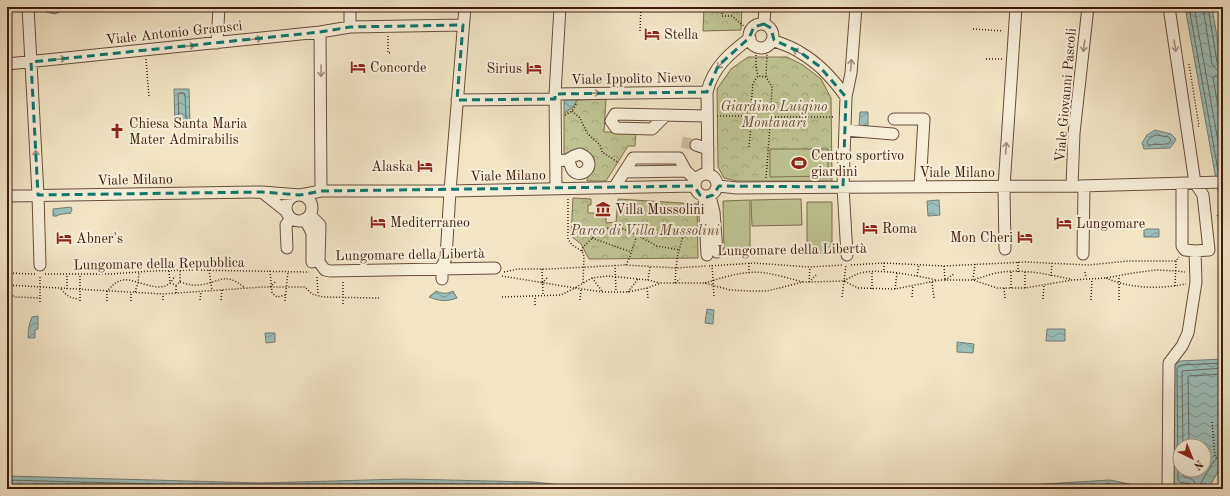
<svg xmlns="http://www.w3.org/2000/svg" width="1230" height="496" font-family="'Old Standard TT',serif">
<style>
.park{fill:url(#park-crowns);stroke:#7e6f4f}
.pitch{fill:#bec391;stroke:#7e6f4f}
.water{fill:url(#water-waves);stroke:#767d75;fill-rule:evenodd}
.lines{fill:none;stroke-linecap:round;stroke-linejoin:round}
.shore{stroke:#6c6c64;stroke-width:1}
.minor-tunnel{stroke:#cdbd9f;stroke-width:11;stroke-dasharray:11 5.5;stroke-linecap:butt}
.minor-casing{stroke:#6a4e3b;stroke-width:13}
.path{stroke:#3d1b0d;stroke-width:1.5;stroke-dasharray:1 2;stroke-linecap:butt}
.minor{stroke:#f6eed9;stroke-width:11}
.oneway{stroke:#a38f7d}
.marked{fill:none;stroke:#0f766e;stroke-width:3;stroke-dasharray:8 5;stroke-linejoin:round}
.labels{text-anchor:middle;stroke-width:4;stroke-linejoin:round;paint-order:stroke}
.street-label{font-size:14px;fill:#3d1b0d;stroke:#f6eed9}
.poi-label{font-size:14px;fill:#3d1b0d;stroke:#f6eed9;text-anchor:start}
.park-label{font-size:14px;font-style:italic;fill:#644d35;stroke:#f6eed9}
</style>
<defs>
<pattern id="park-crowns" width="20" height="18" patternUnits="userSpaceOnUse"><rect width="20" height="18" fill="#bec391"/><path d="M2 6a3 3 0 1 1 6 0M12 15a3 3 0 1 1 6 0" fill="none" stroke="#a4a77c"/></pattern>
<pattern id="water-waves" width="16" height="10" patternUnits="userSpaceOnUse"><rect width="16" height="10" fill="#9cbeba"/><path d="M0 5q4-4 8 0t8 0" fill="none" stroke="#809a96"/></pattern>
</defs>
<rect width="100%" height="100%" fill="#f1e5c4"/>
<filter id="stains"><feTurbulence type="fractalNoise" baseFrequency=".005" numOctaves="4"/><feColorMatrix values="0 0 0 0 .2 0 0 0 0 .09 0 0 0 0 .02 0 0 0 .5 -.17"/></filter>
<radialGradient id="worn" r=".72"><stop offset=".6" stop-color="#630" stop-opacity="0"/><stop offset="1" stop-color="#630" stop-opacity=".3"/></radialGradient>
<!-- park -->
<path class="park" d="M 704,7 L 742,7 L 741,30 L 703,31 Z
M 748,57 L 787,57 L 803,65 L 821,79 L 831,98 L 832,181 L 737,181 L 724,178 L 718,167 L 717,89 L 731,69 Z
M 606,99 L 604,132 L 636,132 L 635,146 L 628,146 L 606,181 L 587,181 C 587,176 591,175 593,171 C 598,160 590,152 581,149 L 564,157 L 564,113 L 573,107 L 577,100 Z
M 573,198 L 591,199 L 591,205 L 588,205 L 588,213 L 606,213 L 606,223 L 616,222 L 618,199 L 697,204 L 698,258 L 589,259 L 581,244 L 571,236 Z"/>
<!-- pitch -->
<path class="pitch" d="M 770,149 L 828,149 L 828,176 L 770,177 Z
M 801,199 L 802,225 L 752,226 L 751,200 Z
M 750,200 L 750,253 L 724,253 L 723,201 Z
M 807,202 L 832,202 L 832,253 L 807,253 Z"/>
<!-- water -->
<path class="water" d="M 43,7 L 63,7 L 61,11 L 55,14 L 46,12 Z
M 1185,7 L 1212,7 L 1223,73 L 1223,229 L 1219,196 Z
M 174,89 L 189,89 L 190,125 L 175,125 Z
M 564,100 L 577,100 L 573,107 L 564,113 Z
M 860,112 L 868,112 L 868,126 L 859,125 Z
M 1155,130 L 1171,134 L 1176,139 L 1174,143 L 1170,148 L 1144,149 L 1142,143 L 1147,135 Z
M 939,200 L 940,215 L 928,216 L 927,201 Z
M 71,207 L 72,210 L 70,214 L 69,213 L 58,215 L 57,216 L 53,216 L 53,209 Z
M 1144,229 L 1159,229 L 1159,237 L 1144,237 Z
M 436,291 C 443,294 447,294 453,291 L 457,298 C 446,302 439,301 429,297 Z
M 707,309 L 714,310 L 713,324 L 705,323 Z
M 38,316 L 38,329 L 35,330 L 35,338 L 28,338 C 28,330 29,324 32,317 Z
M 1047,329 L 1065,329 L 1065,341 L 1046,341 Z
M 265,333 L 275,333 L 275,342 L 266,343 Z
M 957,342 L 974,344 L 973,353 L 957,352 Z
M 1223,359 L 1223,463 L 1208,489 L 1198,489 L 1174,485 L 1173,365 L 1180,361 ZM 1180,446 L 1204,446 L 1204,470 L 1180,470 Z
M 7,476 L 260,483 L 404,479 L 533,482 L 601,489 L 7,489 Z
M 1110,480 L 1153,489 L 1008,489 L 1027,485 Z"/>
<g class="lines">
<!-- shore -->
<path class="shore" d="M 1189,7 L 1219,176
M 1194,7 L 1223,169
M 1203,7 L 1212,64 L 1217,70 L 1223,71
M 1208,7 L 1217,62 L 1219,65 L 1223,66
M 1223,77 L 1215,76 L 1213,78 L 1223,135
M 180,93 L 184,93 L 185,95 L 186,119 L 184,121 L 180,121 L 179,119 L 178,95 Z
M 1156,135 L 1169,137 L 1171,141 L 1167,144 L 1148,145 L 1147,142 L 1150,138 Z
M 1183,446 L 1182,371 L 1223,368
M 1189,446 L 1188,376 L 1223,374
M 1183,470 L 1184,477 L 1192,479 L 1197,486 L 1199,486 L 1214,461 L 1218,458 L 1223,457
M 7,480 L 260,487 L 404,483 L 533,486 L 560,489
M 7,485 L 135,489
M 361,489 L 404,488 L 451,489
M 1032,489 L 1109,484 L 1134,489
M 1192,489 L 1190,484 L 1180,482 L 1178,480 L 1177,368 L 1181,365 L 1223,363"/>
<!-- minor-tunnel -->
<path class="minor-tunnel" d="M 682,142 L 696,145"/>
<!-- minor casing -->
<g class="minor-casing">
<path id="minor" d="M 28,7 L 38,195 L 40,265
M 350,7 L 350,27
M 1169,7 L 1195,183 L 1203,195 L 1209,250 L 1195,251 L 1185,250 L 1182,246 L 1182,183
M 764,24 L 765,7
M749 36a12 12 0 1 1 24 0a12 12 0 1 1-24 0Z
M 320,32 L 321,191
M 772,40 C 782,44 793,47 801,53 C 820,64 834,80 846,97
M 217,43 L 219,7
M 7,64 L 320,32 L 350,27 L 463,25
M 555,94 L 707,92
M 457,100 L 555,99
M 666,115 L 652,129 L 616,128 L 611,121 L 615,114 L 707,116
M 894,119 L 924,119 L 920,187
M 845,130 L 893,134
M 696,145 L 708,149
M 556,161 L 567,160 L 574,156 L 580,154 C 603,164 575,186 570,164
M 625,172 L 686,171
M695 185a11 11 0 1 1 22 0a11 11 0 1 1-22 0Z
M 708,174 L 707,92 C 713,67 730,53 750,38
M 718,186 L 737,188 L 1080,186 L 1223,182
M 1072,186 L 1074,133 L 1088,7
M 614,188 L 633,158 L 679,158 L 686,171 L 696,180
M 556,189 L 555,94 L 560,7
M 262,192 L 287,212
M286 208a13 13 0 1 1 26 0a13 13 0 1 1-26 0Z
M 7,196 L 262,192 L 300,195 L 321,191 L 450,191 L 695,186
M 710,196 L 714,212 L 717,252
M 704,197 L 707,255
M 310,215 L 320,225 L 319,262 L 325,270 L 330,271 L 495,268
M 305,219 L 312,233 L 312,262
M 287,248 L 286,225 L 291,218
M 1005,249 L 1004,187 L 1016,7
M 1083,254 L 1084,186
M 847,255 L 843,187 L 846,97 L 851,73 L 856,7
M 442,279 L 442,266 L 446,258 L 450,191 L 465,7
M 1168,489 L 1169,363 L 1182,346 L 1188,333 L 1196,282 L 1195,251"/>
</g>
<!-- path -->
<path class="path" d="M 722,7 L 722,16 L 732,16 L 746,28
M 536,11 L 536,7
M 973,29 L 1003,31
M 640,31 L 641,7
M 388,36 L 388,53 L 391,53
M 756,46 L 756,68 L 758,76
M 766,49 L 767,51 L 766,77
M 146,59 L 149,97
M 986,59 L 1002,59
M 1189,64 L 1199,126 L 1196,127
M 751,106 L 753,83 L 758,76 L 766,77 L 772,87 L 771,107
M 572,111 L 580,118 L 587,133 L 600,145 L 602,152 L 619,163
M 565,115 L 572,111 L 577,103
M 717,116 L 747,116
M 775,117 L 835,117
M 749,147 L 751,126
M 766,178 L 770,126
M 568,199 L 568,239 L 572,245 L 582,251 L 584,256 L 583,283
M 1217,216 L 1223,211
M 592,238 L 631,252
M 582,251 L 583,247 L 603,228 L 623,229 L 637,235 L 695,231
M 1018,262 L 1018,272
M 749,263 L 749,273
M 884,263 L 884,272
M 975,264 L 973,280 C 980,278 988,275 996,273 C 1021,268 1046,274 1070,279
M 615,265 L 616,292
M 626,265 L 629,259 L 637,235 L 657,246 L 680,250
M 712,265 L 714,297
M 851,265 L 884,263 L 944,266 L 1026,262 L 1088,265 L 1128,261 L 1176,261 L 1179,257
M 709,266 L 754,263 L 810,267 L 843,265
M 944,266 L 945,280
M 542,269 L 543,295
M 209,270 L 212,290
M 169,271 L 170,283 L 176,285 L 180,282 L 180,270
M 270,271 L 272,293 L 277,297 L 286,295
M 504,272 L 518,269 L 548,269 L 626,265 L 676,268 L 706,266
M 1011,272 L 1011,288
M 1025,272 L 1025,288
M 1085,272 L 1086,278
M 7,273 L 35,274
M 45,274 L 111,274 L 152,271 L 190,270 L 309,272
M 502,276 L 575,288 L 592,278 L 608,276 L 648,280 L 660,283
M 917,276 L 919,264
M 1051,276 L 1052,263
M 317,277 L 318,295
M 592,278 L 602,291
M 1106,278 C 1131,289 1160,289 1186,284
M 648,280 L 650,267
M 945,280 L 954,274
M 844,281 C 847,279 851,277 855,275 C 873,266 917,276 937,280
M 180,282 C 187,284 193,286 199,285 C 220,283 223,271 244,287
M 809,282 L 810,267
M 809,282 L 817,274
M 932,282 L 934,298
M 542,283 L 548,277
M 675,283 L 677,258 L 684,232
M 675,283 L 680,279
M 705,283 C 724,277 745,270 766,273 C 778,275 791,279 803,282
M 7,285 L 163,294 L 263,287 L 305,287 L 312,294 L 323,297 L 379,298
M 1175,286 L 1176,261
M 270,287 L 276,281
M 647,288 L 648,298
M 1004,288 L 1005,298
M 61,289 C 67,296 70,298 79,299
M 67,289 L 67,275
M 872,289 L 872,272
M 895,289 L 897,273
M 135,292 L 138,283 L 139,272
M 628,292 L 638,279
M 176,293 L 176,285
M 7,294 L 16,297 L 40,298
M 502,297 L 561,295 L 575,288 L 603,292 L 628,292 L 647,288 L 661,283 L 705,283 L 730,290 L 750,291 L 767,291 L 803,282 L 809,282 L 844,281 L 858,288 L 895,289 L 940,280 L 973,280 L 997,288 L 1025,288 L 1072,280 L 1106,278 L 1133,273 L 1156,270 L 1176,271 L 1185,272
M 842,297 L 846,265
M 912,297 L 913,286
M 1043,299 L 1044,285
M 163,300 L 163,294
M 200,300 L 201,292
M 221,300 L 222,290
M 580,300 L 581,289
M 1091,300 L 1092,279
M 1119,300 L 1119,276
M 80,301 L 80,275
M 107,301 L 107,291 C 112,286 116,281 123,280 C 136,278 158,294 170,283 C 172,282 173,278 175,276
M 131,301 L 131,292
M 285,301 L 288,271
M 40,302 L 40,275
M 343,304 L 343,281
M 535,305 L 535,296
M 1212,422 L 1215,457 L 1223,461
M 1220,489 L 1223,484"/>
<!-- minor -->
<use href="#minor" class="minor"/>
</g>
<!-- one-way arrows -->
<defs><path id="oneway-shaft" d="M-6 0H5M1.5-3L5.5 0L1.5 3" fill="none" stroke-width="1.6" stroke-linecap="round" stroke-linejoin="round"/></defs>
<g class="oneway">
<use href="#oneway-shaft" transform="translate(256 39) rotate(-6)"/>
<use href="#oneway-shaft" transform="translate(189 46) rotate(-6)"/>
<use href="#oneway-shaft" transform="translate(1084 46) rotate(97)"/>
<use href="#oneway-shaft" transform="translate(1175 46) rotate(81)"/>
<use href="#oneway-shaft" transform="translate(798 52) rotate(-152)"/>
<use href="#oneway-shaft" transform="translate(60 59) rotate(-6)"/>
<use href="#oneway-shaft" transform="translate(721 64) rotate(131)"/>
<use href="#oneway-shaft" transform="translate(851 65) rotate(-86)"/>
<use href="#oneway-shaft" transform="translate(321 71) rotate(90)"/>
<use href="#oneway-shaft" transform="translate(594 93) rotate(-1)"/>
<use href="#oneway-shaft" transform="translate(1006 148) rotate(-86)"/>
<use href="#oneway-shaft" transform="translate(36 156) rotate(-93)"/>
</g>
<!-- marked area -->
<path class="marked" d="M 764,24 L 771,28 L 774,40 L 800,52 L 819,66 L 846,97 L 843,187 L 719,186 L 713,195 L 707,197 L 700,195 L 694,186 L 321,191 L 300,195 L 262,192 L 38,195 L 31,62 L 320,32 L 350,27 L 463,25 L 457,100 L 555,99 L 555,94 L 707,92 L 718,66 L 749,38 L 754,27 Z"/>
<!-- icons -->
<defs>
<g id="hotel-bare" transform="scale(1.2)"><path d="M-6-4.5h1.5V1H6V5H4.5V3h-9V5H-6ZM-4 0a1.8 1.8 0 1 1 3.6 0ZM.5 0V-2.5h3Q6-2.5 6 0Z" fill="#8f2418" stroke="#f6eed9" stroke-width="2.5" paint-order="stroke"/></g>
<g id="church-bare" transform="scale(1.2)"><path d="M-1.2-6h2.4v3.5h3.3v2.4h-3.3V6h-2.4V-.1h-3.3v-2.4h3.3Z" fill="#8f2418" stroke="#f6eed9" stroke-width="2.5" paint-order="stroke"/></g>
<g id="stadium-bare" transform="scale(1.2)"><path d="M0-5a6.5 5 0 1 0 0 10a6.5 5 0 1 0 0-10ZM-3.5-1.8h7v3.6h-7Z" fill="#8f2418" stroke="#f6eed9" stroke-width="2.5" paint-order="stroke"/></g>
<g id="museum-bare" transform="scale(1.2)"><path d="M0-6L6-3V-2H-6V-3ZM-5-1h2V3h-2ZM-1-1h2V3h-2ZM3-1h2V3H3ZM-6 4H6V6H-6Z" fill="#8f2418" stroke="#f6eed9" stroke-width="2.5" paint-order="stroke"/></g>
</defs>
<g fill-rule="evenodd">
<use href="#hotel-bare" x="652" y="34"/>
<use href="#hotel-bare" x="358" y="67"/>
<use href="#hotel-bare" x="534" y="68"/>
<use href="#church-bare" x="117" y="131"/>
<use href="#stadium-bare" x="799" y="163"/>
<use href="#hotel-bare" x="425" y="166"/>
<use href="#museum-bare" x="603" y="209"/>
<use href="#hotel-bare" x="378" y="222"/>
<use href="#hotel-bare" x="1064" y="223"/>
<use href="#hotel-bare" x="870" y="228"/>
<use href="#hotel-bare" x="1025" y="237"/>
<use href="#hotel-bare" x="64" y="238"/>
</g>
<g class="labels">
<!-- street labels -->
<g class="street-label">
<text transform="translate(174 32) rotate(-6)" y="5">Viale Antonio Gramsci</text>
<text transform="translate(631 78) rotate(-1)" y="5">Viale Ippolito Nievo</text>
<text transform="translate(1065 95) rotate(-85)" y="5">Viale Giovanni Pascoli</text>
<text x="957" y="177">Viale Milano</text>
<text transform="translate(508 175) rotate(-1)" y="5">Viale Milano</text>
<text transform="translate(135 179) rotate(-1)" y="5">Viale Milano</text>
<text transform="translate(792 249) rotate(-1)" y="5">Lungomare della Libertà</text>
<text transform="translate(410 254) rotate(-1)" y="5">Lungomare della Libertà</text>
<text transform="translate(159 263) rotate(-1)" y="5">Lungomare della Repubblica</text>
</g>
<!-- poi labels -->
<g class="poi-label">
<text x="664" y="39">Stella</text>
<text x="370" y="72">Concorde</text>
<text x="522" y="73" text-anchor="end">Sirius</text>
<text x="129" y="128">Chiesa Santa Maria<tspan x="129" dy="16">Mater Admirabilis</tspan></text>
<text x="811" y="160">Centro sportivo<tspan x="811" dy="16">giardini</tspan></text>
<text x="413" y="171" text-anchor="end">Alaska</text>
<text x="615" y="214">Villa Mussolini</text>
<text x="390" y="227">Mediterraneo</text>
<text x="1076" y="228">Lungomare</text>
<text x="882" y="233">Roma</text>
<text x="1013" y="242" text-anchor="end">Mon Cheri</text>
<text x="76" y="243">Abner's</text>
</g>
<!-- park labels -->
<g class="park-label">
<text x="774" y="111">Giardino Luigino<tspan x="774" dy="16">Montanari</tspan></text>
<text x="645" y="235">Parco di Villa Mussolini</text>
</g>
</g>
<!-- margin -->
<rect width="1230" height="496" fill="none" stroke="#f1e5c4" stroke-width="24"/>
<rect x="8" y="8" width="1214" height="480" fill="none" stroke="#3d1b0d" stroke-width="2"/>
<rect x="12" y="12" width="1206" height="472" fill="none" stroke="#3d1b0d"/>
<!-- north arrow -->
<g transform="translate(1192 458) rotate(137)"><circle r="19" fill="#f6eed9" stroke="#ac9a87"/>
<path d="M0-3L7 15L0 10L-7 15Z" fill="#8f2418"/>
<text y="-6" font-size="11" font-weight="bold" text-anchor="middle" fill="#3d1b0d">N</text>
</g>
<rect width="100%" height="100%" filter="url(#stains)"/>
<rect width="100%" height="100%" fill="url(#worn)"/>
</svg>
